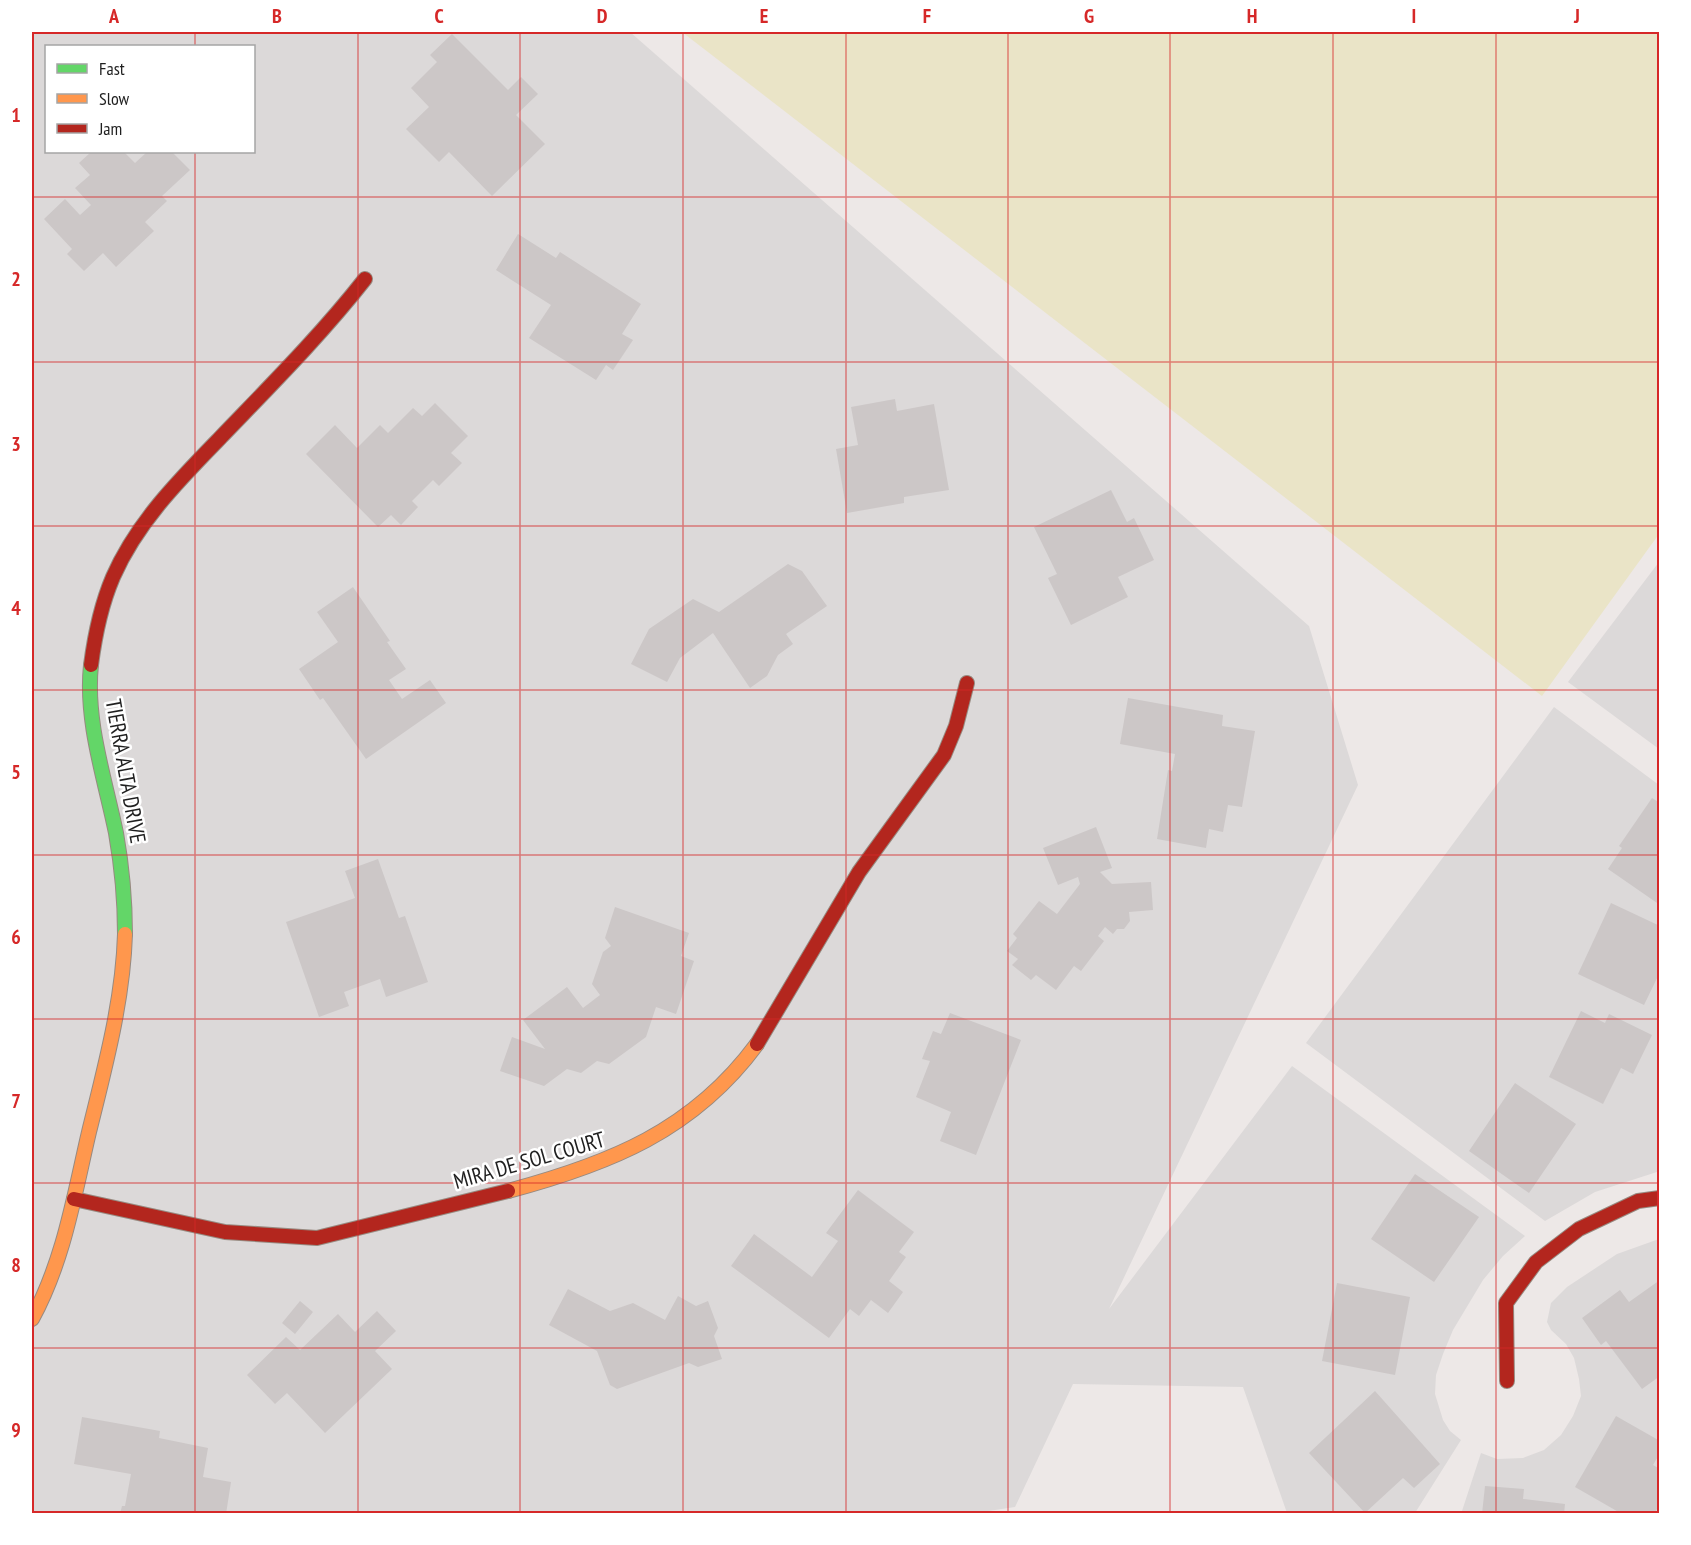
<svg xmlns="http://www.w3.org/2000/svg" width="1691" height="1545" font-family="'PT Sans Narrow',sans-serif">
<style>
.residential{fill:#dcd9d9;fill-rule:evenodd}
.grass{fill:#eae4c7}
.building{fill:#ccc7c7}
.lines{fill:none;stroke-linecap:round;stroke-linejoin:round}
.fast-casing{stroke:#978a80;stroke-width:16}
.slow-casing{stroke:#978a80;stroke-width:16}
.jam-casing{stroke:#978a80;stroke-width:16}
.fast{stroke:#63d668;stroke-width:14}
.slow{stroke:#ff974d;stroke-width:14}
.jam{stroke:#b3261e;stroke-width:14}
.grid{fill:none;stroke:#d62828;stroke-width:1.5;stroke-opacity:0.55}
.labels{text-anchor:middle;stroke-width:5;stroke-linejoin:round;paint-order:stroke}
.street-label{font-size:22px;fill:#1f1f1f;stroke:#fff}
.neatline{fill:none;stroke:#d62828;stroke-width:2}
.grid-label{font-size:20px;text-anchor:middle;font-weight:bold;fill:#d62828}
</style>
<rect width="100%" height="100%" fill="#ede8e7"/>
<!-- residential -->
<path class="residential" d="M 32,32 L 630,32 L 1309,626 L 1358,785 L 1109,1309 L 1292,1066 L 1525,1236 L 1503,1256 L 1483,1280 L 1453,1330 L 1443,1354 L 1436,1375 L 1435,1394 L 1443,1420 L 1450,1431 L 1461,1440 L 1415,1513 L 1287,1513 L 1243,1387 L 1073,1384 L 1015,1507 L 975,1513 L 32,1513 ZM 46,46 L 254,46 L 254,152 L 46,152 Z
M 1659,562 L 1659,749 L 1568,682 Z
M 1554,707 L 1659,785 L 1660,1171 L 1595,1192 L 1545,1221 L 1306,1043 Z
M 1659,1239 L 1659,1513 L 1461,1514 L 1481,1453 L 1497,1459 L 1523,1458 L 1544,1450 L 1561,1435 L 1573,1416 L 1581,1396 L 1579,1379 L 1574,1358 L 1566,1344 L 1551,1330 L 1547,1322 L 1551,1303 L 1567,1287 L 1617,1254 Z"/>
<!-- grass -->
<path class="grass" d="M 682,32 L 1659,32 L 1659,534 L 1542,696 Z"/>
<!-- building -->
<path class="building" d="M 452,34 L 508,90 L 521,77 L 538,94 L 516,115 L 545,144 L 492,196 L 449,152 L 439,162 L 406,129 L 429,107 L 411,88 L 437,62 L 430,55 Z
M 91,152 L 124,152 L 135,163 L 147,152 L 172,152 L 190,170 L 162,196 L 167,201 L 145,222 L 154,231 L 116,267 L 103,253 L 84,271 L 67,254 L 72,249 L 44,219 L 65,199 L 80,215 L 91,205 L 75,188 L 90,175 L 79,163 Z
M 518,234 L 556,258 L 560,252 L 641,304 L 622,334 L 633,340 L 613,370 L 606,365 L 596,380 L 529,338 L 551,305 L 496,270 Z
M 895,399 L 897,411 L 934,404 L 949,490 L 904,497 L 904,503 L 847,513 L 836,449 L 858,445 L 851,407 Z
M 435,403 L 468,436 L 451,453 L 462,463 L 439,486 L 433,480 L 412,501 L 418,507 L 401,525 L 391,515 L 378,527 L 306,454 L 335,425 L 357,448 L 380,425 L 388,433 L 413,408 L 422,416 Z
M 1111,490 L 1127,522 L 1134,518 L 1154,560 L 1118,577 L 1128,597 L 1071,625 L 1048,578 L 1057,574 L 1034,527 Z
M 788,564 L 802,571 L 827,606 L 786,634 L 793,644 L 778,655 L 767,676 L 750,688 L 713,633 L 680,658 L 667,682 L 631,664 L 649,629 L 693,599 L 719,612 Z
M 353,587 L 390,641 L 387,642 L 406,669 L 389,680 L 402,699 L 430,680 L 446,703 L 366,759 L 323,698 L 320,700 L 299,669 L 338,642 L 317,612 Z
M 1128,698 L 1223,715 L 1222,726 L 1255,731 L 1242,807 L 1228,805 L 1223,832 L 1209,829 L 1206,848 L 1157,839 L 1168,770 L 1172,771 L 1175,754 L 1120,744 Z
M 1652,798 L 1660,803 L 1660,905 L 1608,869 L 1622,848 L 1619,846 Z
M 1096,827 L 1112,868 L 1100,872 L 1112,884 L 1151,882 L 1153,910 L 1129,912 L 1130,921 L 1124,929 L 1117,929 L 1113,934 L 1105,927 L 1098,936 L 1104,941 L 1081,971 L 1074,966 L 1056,990 L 1036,975 L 1031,980 L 1012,965 L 1018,959 L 1007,951 L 1017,938 L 1013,934 L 1039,901 L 1057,914 L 1080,884 L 1078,877 L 1058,885 L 1043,848 Z
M 378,859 L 399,918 L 405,916 L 428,982 L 386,997 L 380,979 L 344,992 L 349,1006 L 319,1017 L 286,922 L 355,898 L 345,871 Z
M 1611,903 L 1660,926 L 1660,972 L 1644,1005 L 1578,974 Z
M 615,907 L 689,933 L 681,956 L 694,961 L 676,1014 L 656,1007 L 646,1037 L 609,1064 L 597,1061 L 581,1073 L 567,1069 L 544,1086 L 500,1071 L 512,1037 L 545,1049 L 523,1020 L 567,987 L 583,1008 L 600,995 L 592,984 L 603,952 L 611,946 L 605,938 Z
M 1581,1011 L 1605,1023 L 1609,1014 L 1652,1035 L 1633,1074 L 1621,1068 L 1603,1104 L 1549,1077 Z
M 950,1013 L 1021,1040 L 976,1155 L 940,1141 L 951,1112 L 916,1097 L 930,1061 L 922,1059 L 933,1031 L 941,1034 Z
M 1515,1083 L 1576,1124 L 1529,1193 L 1469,1151 Z
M 1415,1174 L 1479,1217 L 1434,1282 L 1371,1239 Z
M 858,1190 L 914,1232 L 899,1252 L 906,1257 L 889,1281 L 903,1292 L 888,1313 L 871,1300 L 859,1316 L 850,1309 L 829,1338 L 731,1266 L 754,1234 L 812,1277 L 838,1241 L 826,1233 Z
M 1660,1280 L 1660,1376 L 1642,1389 L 1606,1341 L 1601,1345 L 1582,1318 L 1620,1290 L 1629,1302 Z
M 1337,1283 L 1410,1297 L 1395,1375 L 1322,1361 Z
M 568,1289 L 610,1311 L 633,1303 L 665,1320 L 678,1296 L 696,1306 L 708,1301 L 718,1328 L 714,1336 L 722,1359 L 698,1367 L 689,1363 L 617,1389 L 610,1385 L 597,1351 L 549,1325 Z
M 300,1301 L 313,1312 L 295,1334 L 282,1323 Z
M 377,1311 L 396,1331 L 375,1351 L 392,1369 L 325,1433 L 287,1393 L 275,1404 L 247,1375 L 286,1337 L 300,1350 L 338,1314 L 355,1332 Z
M 1375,1391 L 1440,1464 L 1414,1488 L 1403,1478 L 1365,1513 L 1309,1453 Z
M 1616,1416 L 1660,1441 L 1660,1453 L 1653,1465 L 1660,1469 L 1660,1504 L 1654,1514 L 1622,1514 L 1575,1487 Z
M 82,1417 L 160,1431 L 159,1438 L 208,1448 L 203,1477 L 231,1482 L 226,1514 L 120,1514 L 122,1506 L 125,1506 L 131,1474 L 74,1464 Z
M 1485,1486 L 1524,1489 L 1523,1499 L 1565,1504 L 1564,1514 L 1482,1514 Z"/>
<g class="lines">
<!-- fast casing -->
<g class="fast-casing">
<path id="fast" d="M 91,665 C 85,721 105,779 116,833 C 122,867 125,900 125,934"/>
</g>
<!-- slow casing -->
<g class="slow-casing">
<path id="slow" d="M 508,1191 C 609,1164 693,1131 757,1044
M 32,1319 C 64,1260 74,1196 89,1132 C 105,1067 123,1001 125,934"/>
</g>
<!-- jam casing -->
<g class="jam-casing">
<path id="jam" d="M 91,665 C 95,634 101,605 113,577 C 137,522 180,479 221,437 C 270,386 321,335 365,279
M 757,1044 L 859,872 L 944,755 L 956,726 L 967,683
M 74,1199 L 225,1232 L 317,1238 L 508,1191
M 1507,1381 L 1506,1303 L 1536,1262 L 1579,1229 L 1638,1201 L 1660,1198"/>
</g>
<!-- fast -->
<use href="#fast" class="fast"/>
<!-- slow -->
<use href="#slow" class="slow"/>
<!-- jam -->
<use href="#jam" class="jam"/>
</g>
<!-- grid -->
<path class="grid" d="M 195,32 L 195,46M 358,32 L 358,1514M 520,32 L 520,1514M 683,32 L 683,1514M 846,32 L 846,1514M 1008,32 L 1008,1514M 1170,32 L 1170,1514M 1333,32 L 1333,1514M 1496,32 L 1496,1514M 195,152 L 195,1514M 32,197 L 1660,197M 32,362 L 1660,362M 32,526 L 1660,526M 32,690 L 1660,690M 32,855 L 1660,855M 32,1019 L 1660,1019M 32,1183 L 1660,1183M 32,1348 L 1660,1348"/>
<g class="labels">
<!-- street labels -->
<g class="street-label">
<text transform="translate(126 771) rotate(80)" y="8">TIERRA ALTA DRIVE</text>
<text transform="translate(529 1160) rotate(-16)" y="8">MIRA DE SOL COURT</text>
</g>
</g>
<!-- border -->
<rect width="1691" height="1545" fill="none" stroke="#ffffff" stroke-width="66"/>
<!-- legend -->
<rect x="45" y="45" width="210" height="108" fill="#ffffff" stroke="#a5a5a5" stroke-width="1.5"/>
<rect x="57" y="64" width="30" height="9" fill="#63d668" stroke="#a5a5a5" stroke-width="1.5"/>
<text x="99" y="75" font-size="18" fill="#1f1f1f">Fast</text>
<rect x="57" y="94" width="30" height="9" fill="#ff974d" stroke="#a5a5a5" stroke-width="1.5"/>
<text x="99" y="105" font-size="18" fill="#1f1f1f">Slow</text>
<rect x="57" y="124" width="30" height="9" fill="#b3261e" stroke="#a5a5a5" stroke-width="1.5"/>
<text x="99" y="135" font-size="18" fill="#1f1f1f">Jam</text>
<rect x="33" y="33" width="1625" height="1479" class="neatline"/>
<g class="grid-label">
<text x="114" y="23">A</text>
<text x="277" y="23">B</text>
<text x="439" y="23">C</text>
<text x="602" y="23">D</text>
<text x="764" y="23">E</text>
<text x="927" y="23">F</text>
<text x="1089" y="23">G</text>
<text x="1252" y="23">H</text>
<text x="1414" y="23">I</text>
<text x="1577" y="23">J</text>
<text x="16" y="122">1</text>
<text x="16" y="286">2</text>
<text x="16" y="451">3</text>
<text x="16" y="615">4</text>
<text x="16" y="779">5</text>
<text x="16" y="944">6</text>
<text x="16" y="1108">7</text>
<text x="16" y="1272">8</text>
<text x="16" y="1437">9</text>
</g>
</svg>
